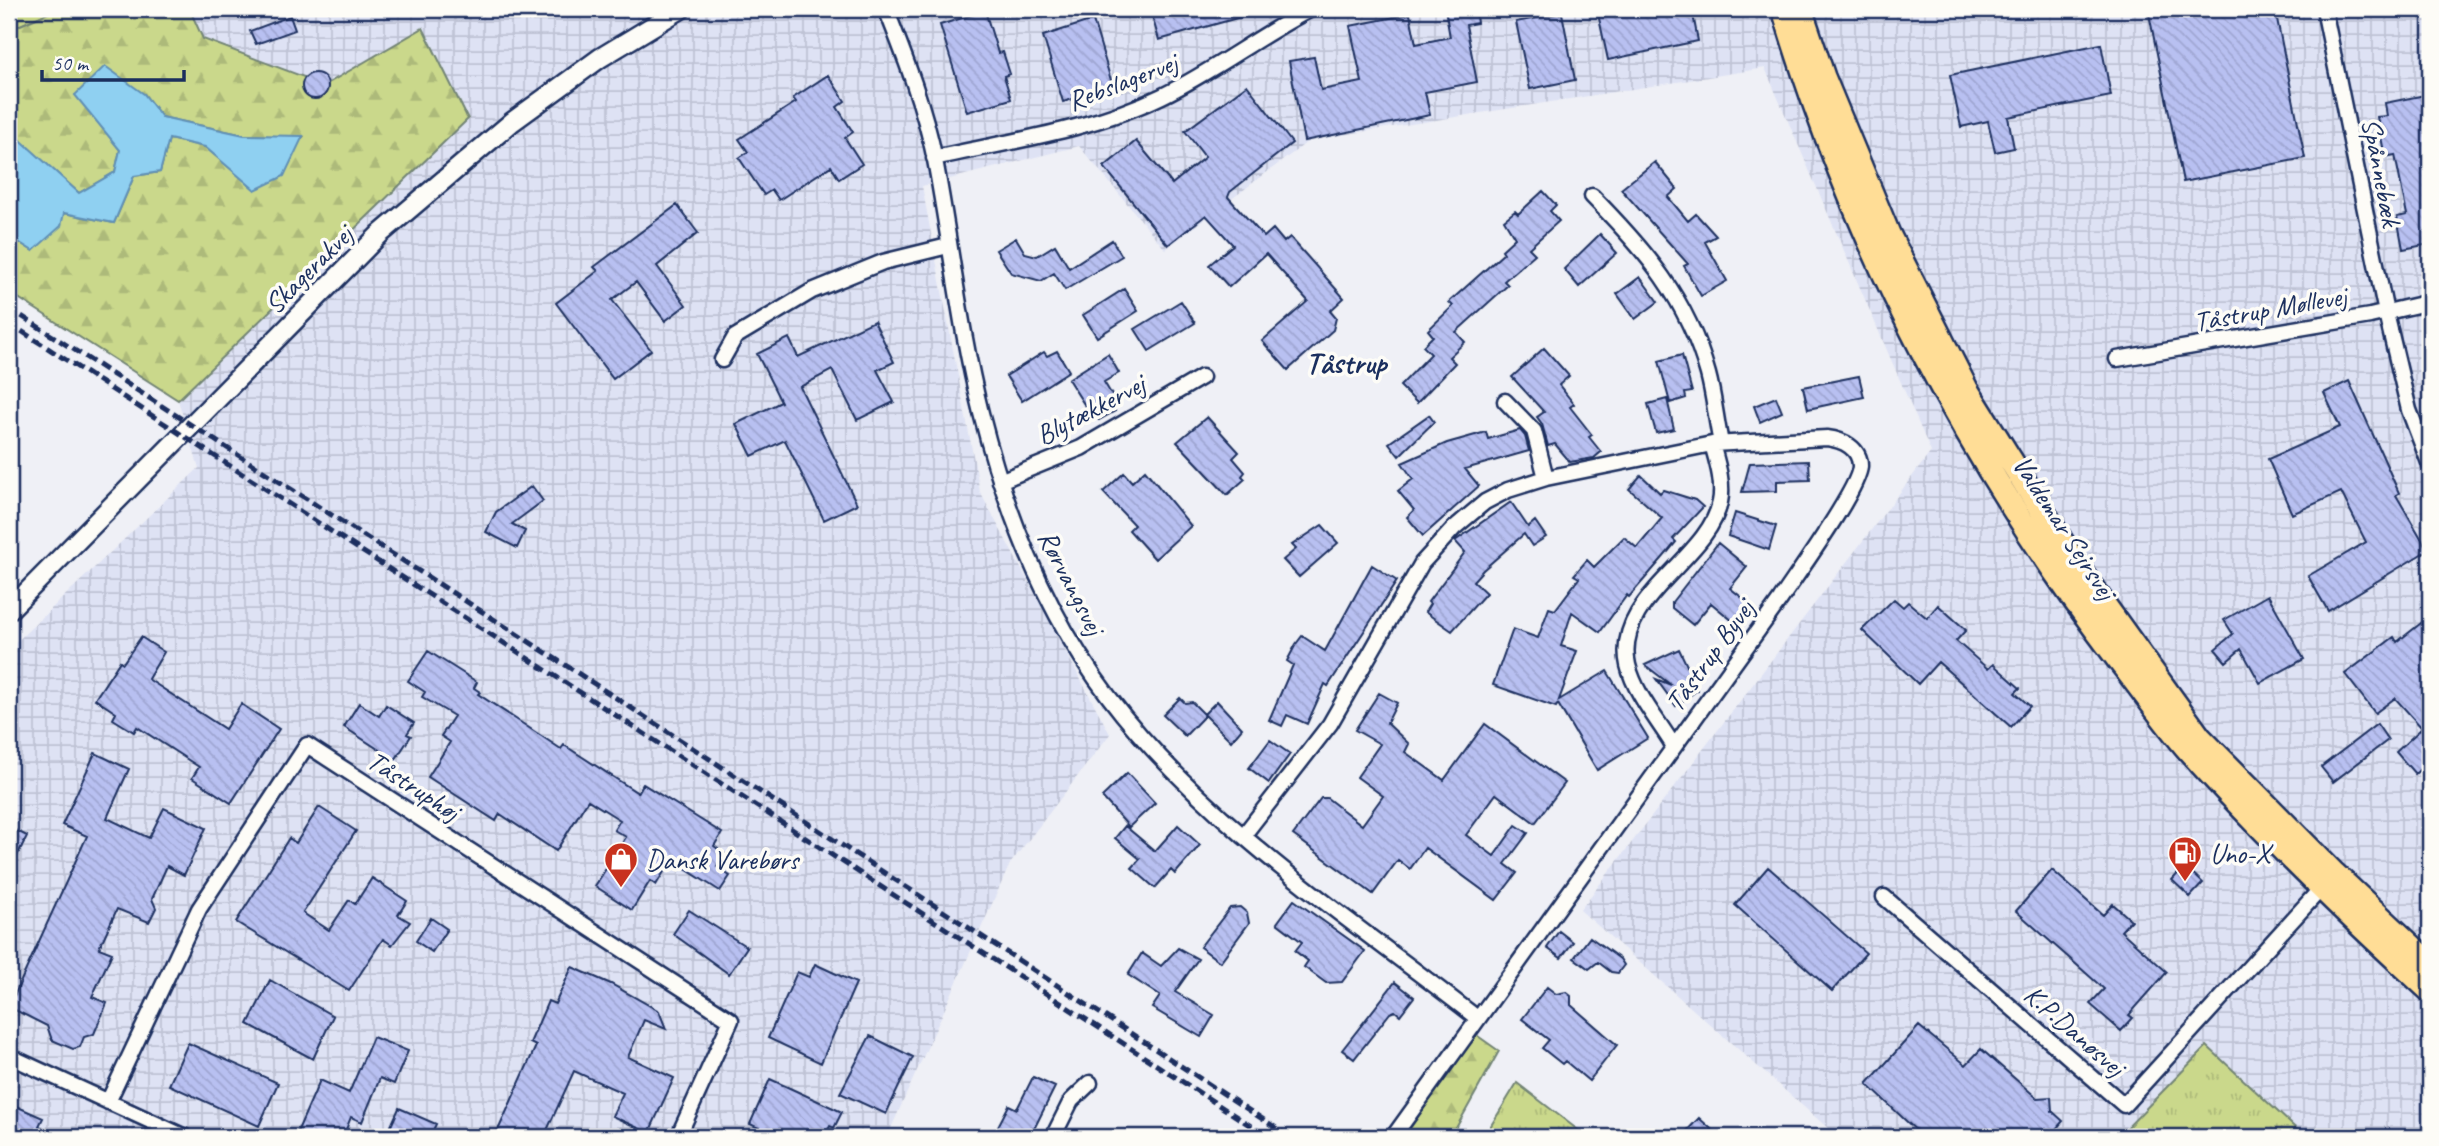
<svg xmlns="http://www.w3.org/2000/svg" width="2439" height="1146" font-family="Caveat,sans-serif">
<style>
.industrial{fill:url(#industrial-grid)}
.grass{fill:url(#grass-tufts);stroke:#728474;stroke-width:2}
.forest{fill:url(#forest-firs);stroke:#728474;stroke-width:2}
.water{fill:#8fd0f1;stroke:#6190b6;stroke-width:2}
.building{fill:url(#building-back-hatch);stroke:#1b2f5e;stroke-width:2}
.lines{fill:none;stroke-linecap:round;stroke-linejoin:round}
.minor-casing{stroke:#1b2f5e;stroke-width:19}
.tertiary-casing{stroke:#1b2f5e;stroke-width:23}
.primary-casing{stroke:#1b2f5e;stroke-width:28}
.minor{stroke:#fdfcf7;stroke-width:14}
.tertiary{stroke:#fdfcf7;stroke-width:18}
.primary{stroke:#ffdd96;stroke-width:23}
.rail{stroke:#1b2f5e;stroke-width:5;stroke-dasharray:10 5;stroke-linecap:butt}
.labels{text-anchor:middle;stroke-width:7;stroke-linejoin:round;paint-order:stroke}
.street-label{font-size:28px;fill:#1b2f5e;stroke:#fdfcf7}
.poi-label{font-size:28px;fill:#1b2f5e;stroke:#fdfcf7;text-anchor:start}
.neighbourhood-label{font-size:30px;font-weight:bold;fill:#1b2f5e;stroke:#fdfcf7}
</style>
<defs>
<pattern id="industrial-grid" width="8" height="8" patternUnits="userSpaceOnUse" patternTransform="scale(1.75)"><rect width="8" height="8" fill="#dee2f4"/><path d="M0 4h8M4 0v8" fill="none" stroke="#bec2d4"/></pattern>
<pattern id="grass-tufts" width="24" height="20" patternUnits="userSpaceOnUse" patternTransform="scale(1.75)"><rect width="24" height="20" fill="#cad88b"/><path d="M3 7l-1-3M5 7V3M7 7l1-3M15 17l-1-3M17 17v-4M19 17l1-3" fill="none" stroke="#adba7a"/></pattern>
<pattern id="forest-firs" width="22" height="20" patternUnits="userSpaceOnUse" patternTransform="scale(1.75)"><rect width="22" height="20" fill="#cad88b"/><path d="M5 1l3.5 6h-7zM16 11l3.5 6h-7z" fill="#adba7a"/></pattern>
<pattern id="building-back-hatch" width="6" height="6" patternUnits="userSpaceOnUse" patternTransform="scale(1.75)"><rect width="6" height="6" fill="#b8c0f1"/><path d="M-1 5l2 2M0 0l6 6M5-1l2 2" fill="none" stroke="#9ea5d1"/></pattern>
</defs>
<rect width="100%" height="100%" fill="#eff0f6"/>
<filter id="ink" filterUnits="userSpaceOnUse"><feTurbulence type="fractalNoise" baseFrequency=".0143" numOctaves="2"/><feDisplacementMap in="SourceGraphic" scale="14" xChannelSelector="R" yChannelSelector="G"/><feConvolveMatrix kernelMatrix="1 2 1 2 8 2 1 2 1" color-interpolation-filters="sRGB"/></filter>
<g filter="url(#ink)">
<!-- industrial -->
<path class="industrial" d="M 189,9 L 2430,9 L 2430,1137 L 2305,1137 L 2207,1046 L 2118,1137 L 1838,1137 L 1580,910 L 1931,452 L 1765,68 L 1310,140 L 1165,249 L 1079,146 L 922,186 L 980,492 L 1110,734 L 1010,864 L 887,1137 L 9,1137 L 9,649 L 199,468 L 178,400 L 467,119 L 423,28 L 325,85 L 203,39 Z"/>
<!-- grass -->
<path class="grass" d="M 9,9 L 57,9 L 9,30 Z
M 2207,1046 L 2305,1137 L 2118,1137 Z
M 1517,1083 L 1587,1137 L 1484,1137 Z"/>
<!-- forest -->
<path class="forest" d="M 57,9 L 186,9 L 190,10 L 203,39 L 325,85 L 423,28 L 468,119 L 178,400 L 9,292 L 9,236 L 33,251 L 64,213 L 114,223 L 134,176 L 160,172 L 169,139 L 205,147 L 255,189 L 303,137 L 244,135 L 162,117 L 144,94 L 76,95 L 120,150 L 115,172 L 79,193 L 15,136 L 9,138 L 9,30 Z
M 1475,1034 L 1499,1051 L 1451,1137 L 1404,1137 Z"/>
<!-- water -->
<path class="water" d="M 105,66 L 144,94 L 162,117 L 244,135 L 303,136 L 284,176 L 255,190 L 205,147 L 169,139 L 160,172 L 134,176 L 114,223 L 64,213 L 61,226 L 33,251 L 9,236 L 9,138 L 15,135 L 79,193 L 115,172 L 120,150 L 75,95 Z"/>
<!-- building -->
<path class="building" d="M 1150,9 L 1254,9 L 1255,13 L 1159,40 Z
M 1445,9 L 1475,9 L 1477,23 L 1466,25 L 1477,82 L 1425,92 L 1430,115 L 1304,141 L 1289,61 L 1314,57 L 1321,90 L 1362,82 L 1350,26 L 1410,14 L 1416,44 L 1450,37 Z
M 1597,9 L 1692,9 L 1698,41 L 1608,60 Z
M 2148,9 L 2275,9 L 2305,158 L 2183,182 Z
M 985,11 L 998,53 L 1003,52 L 1010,74 L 1004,76 L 1011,99 L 967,112 L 940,25 Z
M 1562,13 L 1575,80 L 1530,89 L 1516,22 Z
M 290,16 L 295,30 L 256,44 L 250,31 Z
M 1093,20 L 1113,87 L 1063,102 L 1043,36 Z
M 2101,44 L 2111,96 L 2008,117 L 2014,148 L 1995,152 L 1988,121 L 1961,127 L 1950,75 Z
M302 86a13 13 0 1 1 26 0a13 13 0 1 1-26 0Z
M 828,75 L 845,101 L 837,107 L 853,132 L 845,138 L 862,164 L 839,179 L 831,166 L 779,200 L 772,190 L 764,195 L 739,158 L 748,152 L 739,139 L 796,102 L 793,98 Z
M 1247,85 L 1292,143 L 1230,192 L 1228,197 L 1264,237 L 1273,229 L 1284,242 L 1290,237 L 1344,298 L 1330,311 L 1336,318 L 1333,330 L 1288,370 L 1262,341 L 1308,301 L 1266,254 L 1229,287 L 1209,265 L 1233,245 L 1206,215 L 1168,245 L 1104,167 L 1136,141 L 1172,184 L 1205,157 L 1185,131 Z
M 2430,94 L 2430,244 L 2403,249 L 2397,217 L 2407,215 L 2395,155 L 2385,157 L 2377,117 L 2387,116 L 2385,103 Z
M 1655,162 L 1677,189 L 1668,197 L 1688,221 L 1696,214 L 1716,236 L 1705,242 L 1727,281 L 1701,296 L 1684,266 L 1688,264 L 1621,189 Z
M 1543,191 L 1556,205 L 1550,211 L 1559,221 L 1529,248 L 1535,254 L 1504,281 L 1508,285 L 1456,332 L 1465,342 L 1449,357 L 1455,363 L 1417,403 L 1400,386 L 1431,354 L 1423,346 L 1433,336 L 1428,330 L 1453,306 L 1449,302 L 1504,253 L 1502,250 L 1515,238 L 1504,220 L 1515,211 L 1518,214 Z
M 677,205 L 698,233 L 657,266 L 686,305 L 665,321 L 636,282 L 612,300 L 651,350 L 613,379 L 556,303 L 598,271 L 594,267 Z
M 1600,234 L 1617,253 L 1579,287 L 1564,269 Z
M 1016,238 L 1025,253 L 1037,256 L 1055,245 L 1069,268 L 1112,240 L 1122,256 L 1065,290 L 1054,273 L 1041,281 L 1011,273 L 996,250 Z
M 1640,277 L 1658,302 L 1635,319 L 1617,294 Z
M 1124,289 L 1138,311 L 1097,337 L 1083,315 Z
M 1181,301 L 1195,323 L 1149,351 L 1135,329 Z
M 874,321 L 894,362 L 877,370 L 894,402 L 857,420 L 832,370 L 800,387 L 857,504 L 824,520 L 785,440 L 752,456 L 736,424 L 781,402 L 757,354 L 789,338 L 798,357 Z
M 1544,348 L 1569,376 L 1559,385 L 1574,404 L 1570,407 L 1592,435 L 1589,437 L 1601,452 L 1594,458 L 1570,462 L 1555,444 L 1548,446 L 1542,424 L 1537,417 L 1544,412 L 1512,377 Z
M 1057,351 L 1069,371 L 1022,401 L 1006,376 L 1044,352 L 1047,356 Z
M 1108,354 L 1119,373 L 1104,382 L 1113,397 L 1109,399 L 1115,411 L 1099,420 L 1093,409 L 1089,412 L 1068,379 Z
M 1682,355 L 1692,392 L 1685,393 L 1686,398 L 1670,403 L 1659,361 Z
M 1859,376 L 1864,397 L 1808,409 L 1803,387 Z
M 2349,381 L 2399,493 L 2396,495 L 2428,550 L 2328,611 L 2308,576 L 2366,542 L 2341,492 L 2292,514 L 2268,459 L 2340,427 L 2324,393 Z
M 1776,397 L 1782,412 L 1760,422 L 1754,406 Z
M 1667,399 L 1674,429 L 1656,433 L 1648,404 Z
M 1429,415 L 1434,422 L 1399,456 L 1389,443 Z
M 1207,417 L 1239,452 L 1233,458 L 1245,472 L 1242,476 L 1245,479 L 1227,495 L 1177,442 Z
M 1520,430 L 1525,436 L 1529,451 L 1465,469 L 1479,486 L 1423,536 L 1407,517 L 1414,510 L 1398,491 L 1413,479 L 1402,463 L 1447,443 L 1486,432 L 1488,439 Z
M 1809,461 L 1810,480 L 1777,481 L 1777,491 L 1742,492 L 1750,463 Z
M 1145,470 L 1191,526 L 1155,559 L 1129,530 L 1134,525 L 1103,492 L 1124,473 L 1132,482 Z
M 1641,475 L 1660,493 L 1663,490 L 1695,500 L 1703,507 L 1673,539 L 1676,542 L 1667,553 L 1629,597 L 1627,595 L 1600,632 L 1572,612 L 1561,646 L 1577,651 L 1559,700 L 1607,671 L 1648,738 L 1597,770 L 1558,704 L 1556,707 L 1493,685 L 1513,629 L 1538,638 L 1549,608 L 1555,610 L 1579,578 L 1574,575 L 1587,560 L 1594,567 L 1624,537 L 1637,548 L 1662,518 L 1629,489 Z
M 532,486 L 543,501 L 512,524 L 525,531 L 517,548 L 486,532 L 496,512 Z
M 1511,502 L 1528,527 L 1535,521 L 1546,537 L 1532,546 L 1524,534 L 1483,570 L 1473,581 L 1486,593 L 1452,631 L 1425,612 L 1430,604 L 1428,602 L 1465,552 L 1455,541 Z
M 1735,513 L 1776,526 L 1769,550 L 1728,536 Z
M 1322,525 L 1338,543 L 1299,577 L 1283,560 L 1296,549 L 1292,545 Z
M 1718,543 L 1747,567 L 1730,588 L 1749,603 L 1734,622 L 1711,603 L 1693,625 L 1672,608 L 1672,602 Z
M 1372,565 L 1397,581 L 1328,686 L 1325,684 L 1307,724 L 1287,715 L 1282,726 L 1269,720 L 1293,665 L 1287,661 L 1296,644 L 1302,636 L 1325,651 Z
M 2268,595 L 2304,659 L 2260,683 L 2241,649 L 2226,662 L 2215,649 L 2233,634 L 2224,620 Z
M 1894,599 L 1903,607 L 1908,602 L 1927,618 L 1938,605 L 1966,630 L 1956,641 L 1988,669 L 1993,664 L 2020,688 L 2015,693 L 2030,706 L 2011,727 L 1938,662 L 1918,684 L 1862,630 Z
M 2430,616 L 2430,760 L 2415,774 L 2396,752 L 2422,728 L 2395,698 L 2375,713 L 2345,674 L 2394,637 L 2397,642 Z
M 141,637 L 164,652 L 148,679 L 225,729 L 241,704 L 279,729 L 231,803 L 192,778 L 199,767 L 137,727 L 134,732 L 113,719 L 116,713 L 95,699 L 120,661 L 123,663 Z
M 1679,649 L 1690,672 L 1685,675 L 1697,690 L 1676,706 L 1656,679 L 1671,685 L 1645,665 Z
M 428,651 L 477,682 L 474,688 L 480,692 L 478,694 L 561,749 L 564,745 L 638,793 L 643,784 L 722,833 L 714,846 L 725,854 L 717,867 L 730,876 L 720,891 L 671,860 L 656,885 L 650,881 L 632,910 L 595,886 L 626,837 L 614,830 L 620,820 L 588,800 L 556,851 L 500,814 L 496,821 L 428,777 L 450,742 L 441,736 L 454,716 L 422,697 L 425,692 L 408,681 Z
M 1379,693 L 1397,703 L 1387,723 L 1409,744 L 1405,752 L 1444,780 L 1485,724 L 1565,783 L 1535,823 L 1496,794 L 1466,835 L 1494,856 L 1516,825 L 1528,833 L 1505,864 L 1517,873 L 1496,900 L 1425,848 L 1410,869 L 1398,860 L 1373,894 L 1293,835 L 1321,798 L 1327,798 L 1362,825 L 1383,796 L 1357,777 L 1380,744 L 1355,730 Z
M 1180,698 L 1185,703 L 1192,702 L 1204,714 L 1217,701 L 1242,728 L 1231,741 L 1205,715 L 1185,736 L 1163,715 Z
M 359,703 L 379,716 L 386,705 L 414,723 L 407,734 L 411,736 L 395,760 L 344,727 Z
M 2377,724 L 2388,740 L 2333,782 L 2321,767 Z
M 1270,740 L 1290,754 L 1269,783 L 1249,768 Z
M 95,753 L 129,769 L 107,818 L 149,838 L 164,808 L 206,828 L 184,875 L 167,866 L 152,899 L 156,908 L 149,922 L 117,909 L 99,948 L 112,953 L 92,997 L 107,1003 L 94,1034 L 84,1037 L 80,1047 L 73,1049 L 52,1040 L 47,1026 L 9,1007 L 87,836 L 62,825 Z
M 1127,773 L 1155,803 L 1129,827 L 1102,797 Z
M 319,807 L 356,831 L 303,913 L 329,930 L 349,900 L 355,904 L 372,878 L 407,901 L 398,915 L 410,922 L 392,945 L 383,939 L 349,991 L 236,922 L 289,838 L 296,843 Z
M 1178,825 L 1200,845 L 1175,874 L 1171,870 L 1155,888 L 1132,868 L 1140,859 L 1115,838 L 1125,826 L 1155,851 Z
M 9,827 L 27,836 L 9,872 Z
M 2185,866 L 2203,883 L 2190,897 L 2172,880 Z
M 1768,867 L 1866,953 L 1832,991 L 1735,905 Z
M 2052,870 L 2103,915 L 2113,904 L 2131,920 L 2121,931 L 2167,972 L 2129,1015 L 2133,1018 L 2121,1031 L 2090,1004 L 2104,989 L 2016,911 Z
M 1294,900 L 1365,951 L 1342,982 L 1326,983 L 1304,967 L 1308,961 L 1295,951 L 1302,942 L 1277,923 Z
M 1240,907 L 1247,913 L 1249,923 L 1220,962 L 1200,947 L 1230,908 Z
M 689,910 L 747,947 L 729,974 L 673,934 Z
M 431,918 L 447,929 L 432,952 L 416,941 Z
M 1559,931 L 1573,942 L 1561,958 L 1547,948 Z
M 1590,937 L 1620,959 L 1624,965 L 1618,973 L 1611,972 L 1598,962 L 1589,969 L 1574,958 Z
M 1178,948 L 1198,959 L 1175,992 L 1214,1015 L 1201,1037 L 1152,1008 L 1160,996 L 1128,975 L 1142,953 L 1161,966 Z
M 815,964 L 856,983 L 821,1063 L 768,1038 L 797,972 L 809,977 Z
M 572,967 L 611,984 L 659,1011 L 666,1029 L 644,1020 L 628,1057 L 674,1078 L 649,1133 L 612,1116 L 623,1093 L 574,1071 L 544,1137 L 495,1137 L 536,1046 L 530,1043 L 548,1001 L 555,1004 Z
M 270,980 L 333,1016 L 313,1059 L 248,1024 Z
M 1395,982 L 1414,997 L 1400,1015 L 1395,1011 L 1390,1013 L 1354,1059 L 1342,1050 Z
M 1547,987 L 1556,994 L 1566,992 L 1571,996 L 1571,1005 L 1617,1045 L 1589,1081 L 1565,1061 L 1562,1064 L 1542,1048 L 1549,1040 L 1522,1019 Z
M 1919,1026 L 1966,1065 L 1981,1049 L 2037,1098 L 2051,1097 L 2052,1111 L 2063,1121 L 2049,1137 L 1923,1137 L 1867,1084 Z
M 870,1036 L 913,1057 L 886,1114 L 840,1093 Z
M 373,1037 L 408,1051 L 394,1084 L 380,1078 L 362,1122 L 351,1117 L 343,1137 L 295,1137 L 320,1080 L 349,1093 Z
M 188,1043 L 278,1083 L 259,1126 L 169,1085 Z
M 1033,1077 L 1055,1087 L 1030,1137 L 1013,1131 L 1011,1137 L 1006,1137 L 995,1132 L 1009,1105 L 1017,1109 Z
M 770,1079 L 842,1112 L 834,1128 L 830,1126 L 825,1137 L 778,1137 L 750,1124 Z
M 9,1103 L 43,1118 L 39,1126 L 61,1137 L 9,1137 Z
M 399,1108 L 436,1124 L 430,1137 L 386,1137 Z
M 1699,1118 L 1720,1137 L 1681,1137 Z"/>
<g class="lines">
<!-- minor casing -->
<g class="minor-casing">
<path id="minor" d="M 886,9 C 905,57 925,109 935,160 C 951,244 960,330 981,413 C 1006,513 1046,614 1109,697 C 1204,823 1353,921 1477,1018
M 2324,9 L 2386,313 L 2409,410 L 2430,465
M 934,158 C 1010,141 1092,130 1162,96 C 1214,71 1260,35 1311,9
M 1592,196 C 1646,251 1687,298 1708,374 C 1714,396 1716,420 1721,443
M 2117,359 L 2370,316 L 2430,302
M 722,360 L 735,337 L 812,291 L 883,262 L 948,246
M 1505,401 L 1534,431 L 1546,478
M 1000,481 L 1081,448 L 1202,377
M 1673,745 C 1658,720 1635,694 1628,665 C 1613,598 1709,559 1720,502 C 1724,484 1717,462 1712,444
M 1243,836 L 1330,724 L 1422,563 L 1454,528 L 1485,502 L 1508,490 L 1546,478 L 1712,444 L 1827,438 C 1843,440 1860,448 1860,466 C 1860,488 1795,577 1780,600 L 1393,1137
M 1884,897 L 2124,1105 L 2326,883
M 9,1056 L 185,1137
M 108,1102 L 199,909 L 307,745 L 731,1020 L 678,1137
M 1053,1137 L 1071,1101 L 1090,1083"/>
</g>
<!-- tertiary casing -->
<g class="tertiary-casing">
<path id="tertiary" d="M 9,610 L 380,234 L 512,122 L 600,58 L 681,9"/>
</g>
<!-- primary casing -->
<g class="primary-casing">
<path id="primary" d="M 1784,9 C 1853,243 1971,466 2119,660 C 2142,689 2164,721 2189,750 C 2265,835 2346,913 2430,990
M 1800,9 L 1823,77 L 1888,234 L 1966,389 L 2081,573 L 2199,737 L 2334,874 L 2430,964"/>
</g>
<!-- minor -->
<use href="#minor" class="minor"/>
<!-- tertiary -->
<use href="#tertiary" class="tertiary"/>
<!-- primary -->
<use href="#primary" class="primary"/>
<!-- rail -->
<path class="rail" d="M 9,308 L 573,670 L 1290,1137
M 9,323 L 1268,1137"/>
</g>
</g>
<!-- icons -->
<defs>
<g id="fuel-pin" transform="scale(1.75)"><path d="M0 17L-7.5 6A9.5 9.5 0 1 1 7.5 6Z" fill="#c8321e" stroke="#fdfcf7"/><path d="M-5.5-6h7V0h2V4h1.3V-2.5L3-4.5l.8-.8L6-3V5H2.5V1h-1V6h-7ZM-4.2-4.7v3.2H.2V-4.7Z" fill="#fff"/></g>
<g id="shop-pin" transform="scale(1.75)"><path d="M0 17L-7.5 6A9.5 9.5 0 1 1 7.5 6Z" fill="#c8321e" stroke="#fdfcf7"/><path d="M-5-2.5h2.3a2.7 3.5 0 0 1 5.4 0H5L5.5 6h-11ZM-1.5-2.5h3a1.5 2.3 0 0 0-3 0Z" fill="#fff"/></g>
</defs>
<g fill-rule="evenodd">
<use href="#fuel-pin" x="2185" y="853"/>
<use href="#shop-pin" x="621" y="859"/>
</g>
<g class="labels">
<!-- street labels -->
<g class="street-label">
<text transform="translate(1122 81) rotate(-21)" y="10">Rebslagervej</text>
<text transform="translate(2382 172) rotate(79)" y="10">Spånnebæk</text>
<text transform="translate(308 269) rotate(-45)" y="10">Skagerakvej</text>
<text transform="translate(2270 308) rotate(-10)" y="10">Tåstrup Møllevej</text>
<text transform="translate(1090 409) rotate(-28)" y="10">Blytækkervej</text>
<text transform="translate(2065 527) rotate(57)" y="10">Valdemar Sejrsvej</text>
<text transform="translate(1072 582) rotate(63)" y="10">Rørvangsvej</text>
<text transform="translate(1709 655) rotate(-54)" y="10">Tåstrup Byvej</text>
<text transform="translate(414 785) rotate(33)" y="10">Tåstruphøj</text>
<text transform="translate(2075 1030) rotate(41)" y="10">K.P.Danøsvej</text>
</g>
<!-- poi labels -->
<g class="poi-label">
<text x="2210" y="863">Uno-X</text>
<text x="646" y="869">Dansk Varebørs</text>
</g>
<!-- neighbourhood labels -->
<g class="neighbourhood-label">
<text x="1346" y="373">Tåstrup</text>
</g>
</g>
<!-- margin -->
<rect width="2439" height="1146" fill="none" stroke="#fdfcf7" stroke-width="35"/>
<rect x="18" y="18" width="2404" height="1111" fill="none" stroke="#1b2f5e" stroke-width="2.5" filter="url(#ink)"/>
<!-- scale -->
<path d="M42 70v10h142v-10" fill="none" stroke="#1b2f5e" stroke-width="3.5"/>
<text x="52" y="70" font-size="21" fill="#1b2f5e" stroke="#fdfcf7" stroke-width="5" paint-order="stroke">50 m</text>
</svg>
